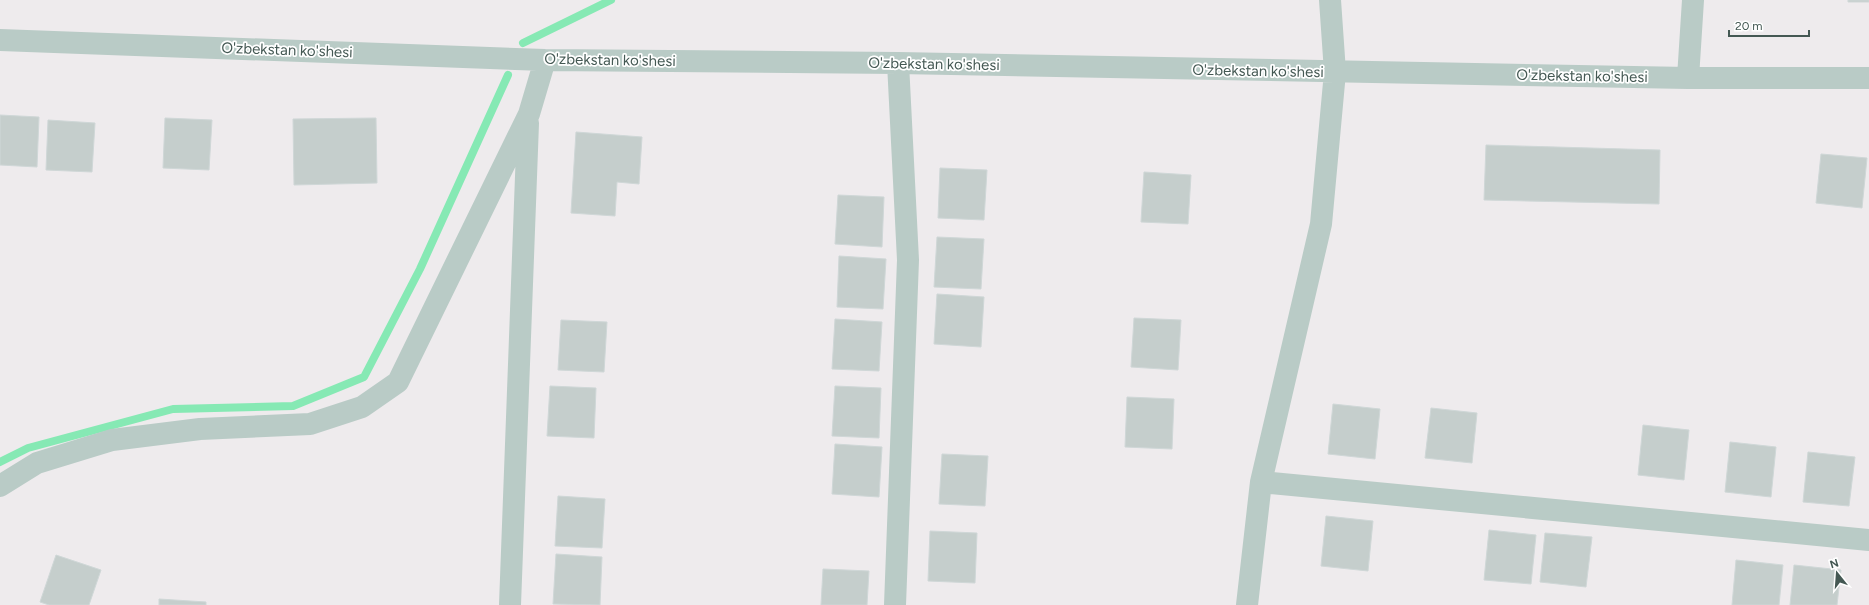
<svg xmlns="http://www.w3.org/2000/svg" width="1869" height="605" font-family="Figtree,sans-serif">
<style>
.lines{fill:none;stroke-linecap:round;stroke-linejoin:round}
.stream{stroke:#86e9b4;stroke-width:8}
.building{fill:#c5cecc;stroke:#cfd7d7}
.minor{stroke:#b9cbc6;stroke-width:22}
.labels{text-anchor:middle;stroke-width:3.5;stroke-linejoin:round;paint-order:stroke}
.street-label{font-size:15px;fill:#445853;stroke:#fff}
</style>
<rect width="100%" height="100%" fill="#eeebed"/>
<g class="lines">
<!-- stream -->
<path class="stream" d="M 523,43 L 611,0
M 0,462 L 28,448 L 173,409 L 293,406 L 364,377 L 420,269 L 508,75"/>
</g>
<!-- building -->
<path class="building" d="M 1848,0 L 1869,0 L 1869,2 L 1848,2 Z
M 0,115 L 39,117 L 37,167 L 0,165 Z
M 165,118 L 212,120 L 209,170 L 163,168 Z
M 376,118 L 377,183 L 294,185 L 293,119 Z
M 48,120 L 95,123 L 92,172 L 46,170 Z
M 576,132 L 642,137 L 639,184 L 617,182 L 615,216 L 571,213 Z
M 1486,145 L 1660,150 L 1659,204 L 1484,200 Z
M 1821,154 L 1867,158 L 1862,208 L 1816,203 Z
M 940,168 L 987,170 L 984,220 L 938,218 Z
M 1144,172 L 1191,175 L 1188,224 L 1141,222 Z
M 838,195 L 884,197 L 882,247 L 835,244 Z
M 937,237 L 984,239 L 981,289 L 934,287 Z
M 839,256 L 886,259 L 883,309 L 837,307 Z
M 937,294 L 984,297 L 981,347 L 934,344 Z
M 1134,318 L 1181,320 L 1178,370 L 1131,367 Z
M 835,319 L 882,322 L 879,371 L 832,369 Z
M 561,320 L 607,322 L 604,372 L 558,370 Z
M 550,386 L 596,388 L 594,438 L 547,436 Z
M 835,386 L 881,388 L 879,438 L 832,436 Z
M 1127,397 L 1174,399 L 1172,449 L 1125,447 Z
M 1333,404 L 1380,409 L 1375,459 L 1328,454 Z
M 1431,408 L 1477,413 L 1472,463 L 1425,458 Z
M 1643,425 L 1689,430 L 1684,480 L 1638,475 Z
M 1730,442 L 1776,447 L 1771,497 L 1725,492 Z
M 835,444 L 882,447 L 879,497 L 832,494 Z
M 1808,452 L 1855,457 L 1849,506 L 1803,502 Z
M 942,454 L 988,456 L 985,506 L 939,504 Z
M 558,496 L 605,499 L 602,548 L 555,546 Z
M 1326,516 L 1373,521 L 1368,571 L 1321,566 Z
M 1489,530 L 1536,535 L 1531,584 L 1484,580 Z
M 930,531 L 977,533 L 975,583 L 928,581 Z
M 1545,533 L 1592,537 L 1586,587 L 1540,582 Z
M 556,554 L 602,557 L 600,605 L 553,604 Z
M 56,555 L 101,570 L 89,605 L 49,605 L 40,602 Z
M 1736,560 L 1783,565 L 1779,605 L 1732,605 Z
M 1794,565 L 1841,570 L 1837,605 L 1790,605 Z
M 823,569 L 869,571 L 867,605 L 821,605 Z
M 159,599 L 206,602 L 206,605 L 159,605 Z"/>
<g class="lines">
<!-- minor -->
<path class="minor" d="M 0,40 L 545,60 L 898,63 L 1688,78 L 1869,78
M 1688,78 L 1693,0
M 1261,482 L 1869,540
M 0,486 L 37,463 L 112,440 L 200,429 L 310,424 L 362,407 L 398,382 L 529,114 L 545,60
M 510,605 L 528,123
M 895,605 L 908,260 L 898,63
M 1247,605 L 1261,482 L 1321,224 L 1335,72 L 1330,0"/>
</g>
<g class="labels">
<!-- street labels -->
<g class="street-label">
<text transform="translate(287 50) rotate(2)" y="5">O'zbekstan ko'shesi</text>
<text transform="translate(610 60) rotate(1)" y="5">O'zbekstan ko'shesi</text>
<text transform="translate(934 64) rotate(1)" y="5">O'zbekstan ko'shesi</text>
<text transform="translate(1258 71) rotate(1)" y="5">O'zbekstan ko'shesi</text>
<text transform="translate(1582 76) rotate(1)" y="5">O'zbekstan ko'shesi</text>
</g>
</g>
<!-- north arrow -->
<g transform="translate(1837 573) rotate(343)" stroke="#ffffff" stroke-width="3" paint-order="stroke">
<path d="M0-3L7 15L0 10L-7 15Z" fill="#445853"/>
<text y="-6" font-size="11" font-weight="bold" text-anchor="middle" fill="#445853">N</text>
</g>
<!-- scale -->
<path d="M1729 30v6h80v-6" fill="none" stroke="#445853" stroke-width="2"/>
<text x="1735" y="30" font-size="12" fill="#445853" stroke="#ffffff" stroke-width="3" paint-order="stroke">20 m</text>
</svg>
